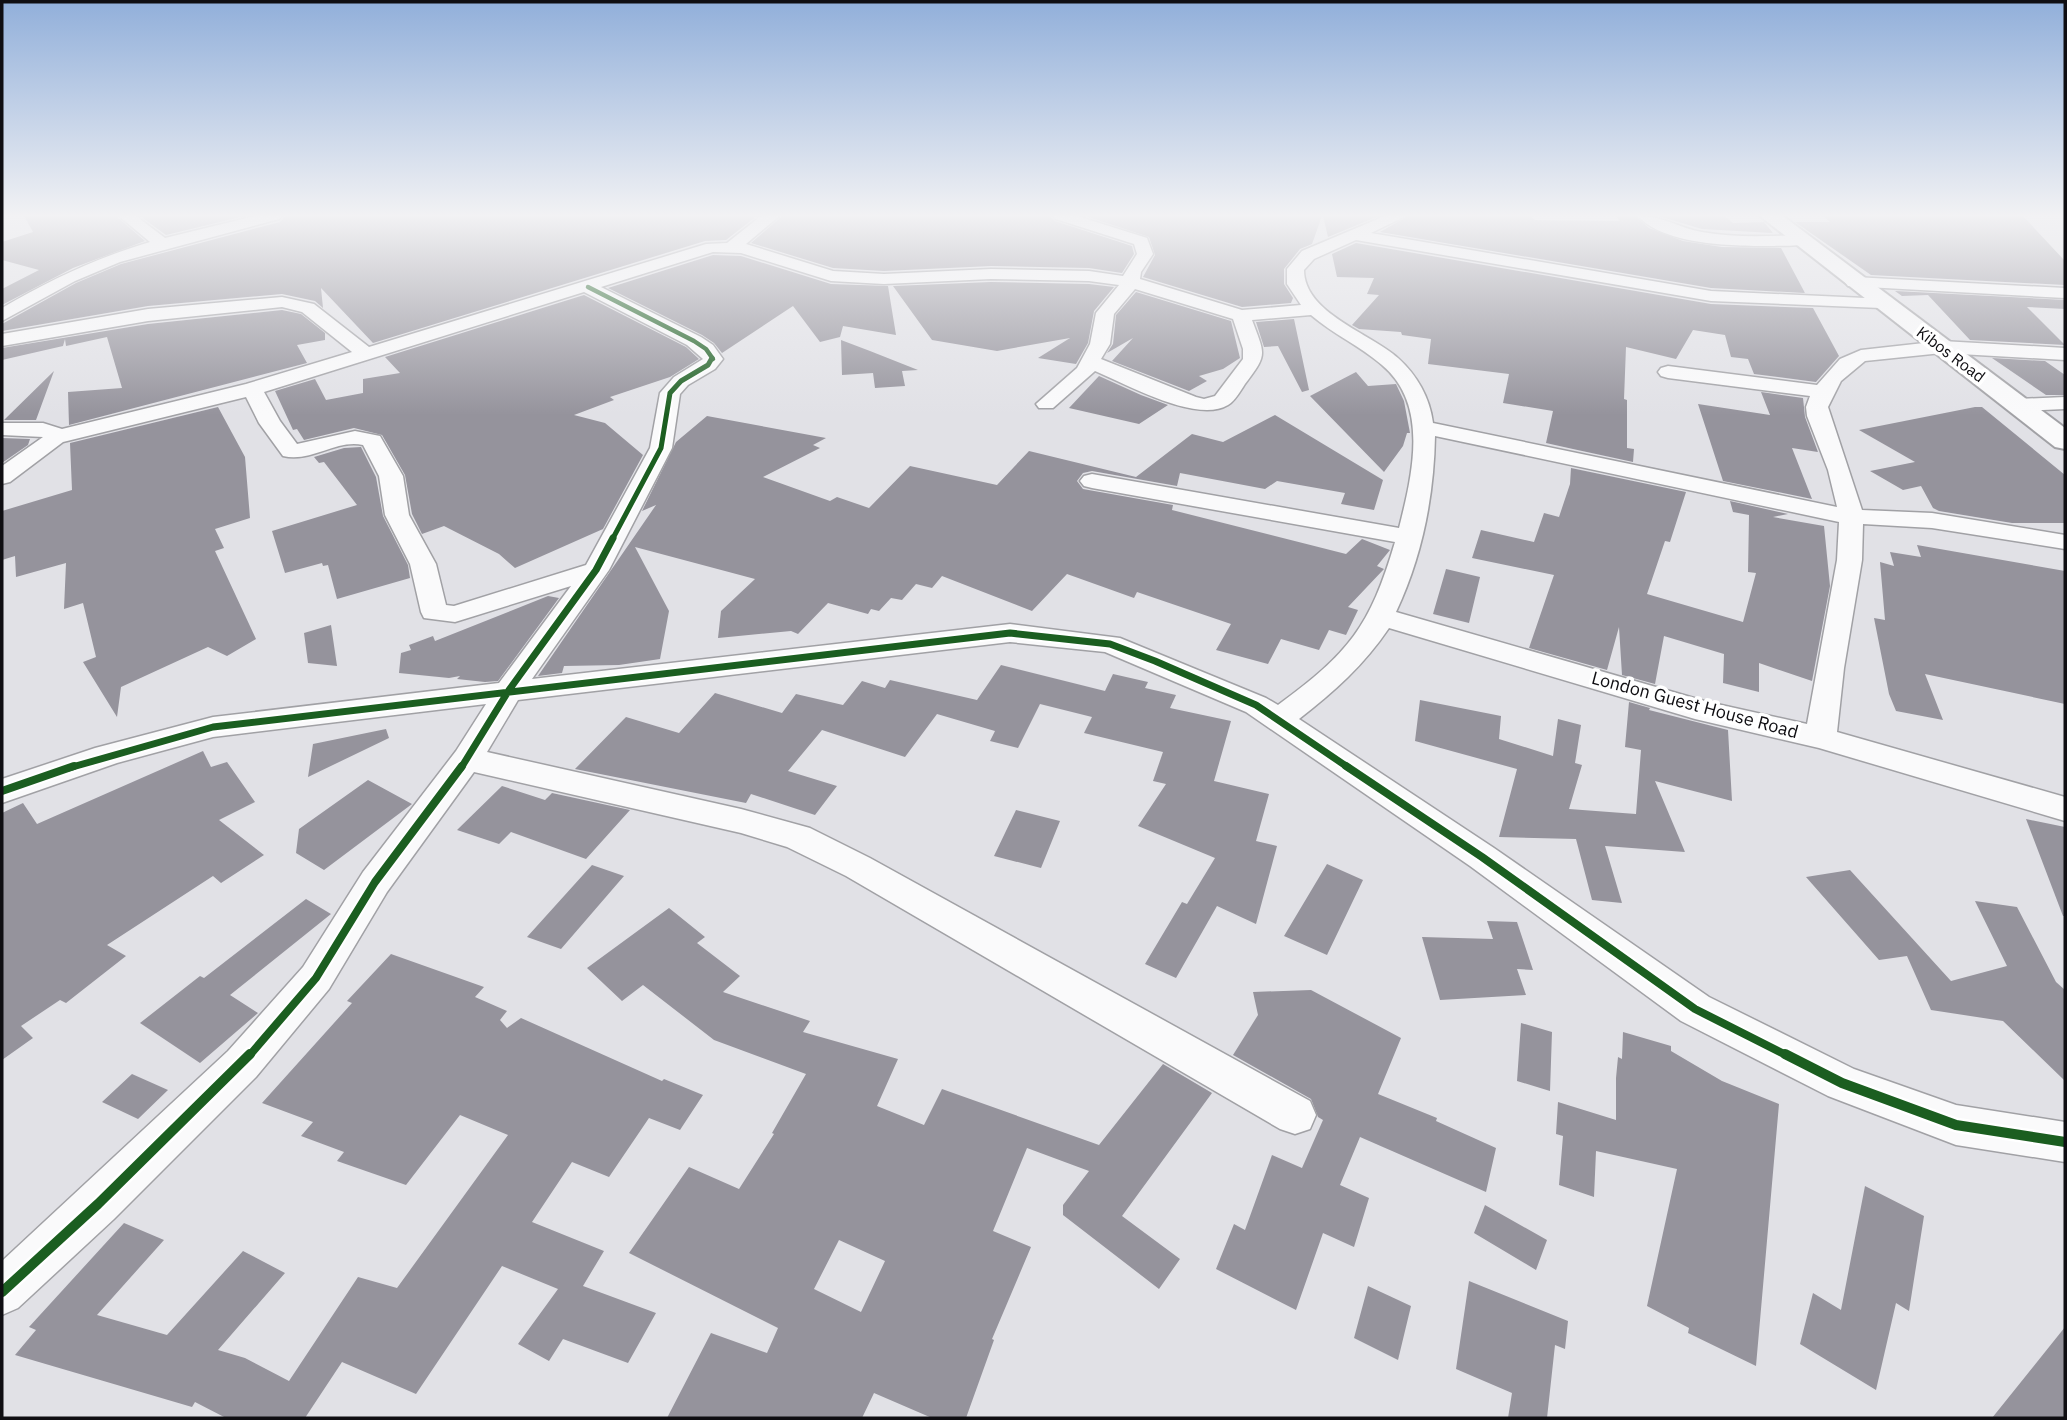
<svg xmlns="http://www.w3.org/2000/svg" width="2067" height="1420" font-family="'IBM Plex Sans',sans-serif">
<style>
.building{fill:#95939c;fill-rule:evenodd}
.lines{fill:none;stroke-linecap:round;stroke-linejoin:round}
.minor-casing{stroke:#a1a1a5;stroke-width:3}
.major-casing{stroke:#a1a1a5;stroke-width:4}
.minor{fill:#fafafb;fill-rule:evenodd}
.major{fill:#fafafb;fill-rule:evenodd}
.cycleway-far4-casing{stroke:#fff;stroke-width:7}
.cycleway-far3-casing{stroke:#fff;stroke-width:9}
.cycleway-far2-casing{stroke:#fff;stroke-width:11}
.cycleway-far1-casing{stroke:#fff;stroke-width:12}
.cycleway-casing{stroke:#fff;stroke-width:15}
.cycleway-far4{stroke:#1b5e20;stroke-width:4.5}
.cycleway-far3{stroke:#1b5e20;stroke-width:5}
.cycleway-far2{stroke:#1b5e20;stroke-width:7}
.cycleway-far1{stroke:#1b5e20;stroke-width:8}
.cycleway{stroke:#1b5e20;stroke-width:10}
.labels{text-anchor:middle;stroke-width:7;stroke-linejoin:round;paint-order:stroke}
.far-street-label{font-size:16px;fill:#0f0e12;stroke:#fff}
.street-label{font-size:18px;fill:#0f0e12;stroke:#fff}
</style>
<rect width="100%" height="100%" fill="#e1e1e6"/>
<!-- building -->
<path class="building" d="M 24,216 L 116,216 L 145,241 L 73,268 L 2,305 L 2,289 L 39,270 L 2,260 L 2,242 L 33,232 Z
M 140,216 L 245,216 L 166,235 Z
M 285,216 L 757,216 L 726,240 L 705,241 L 373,343 L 321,288 L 323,308 L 315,301 L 282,294 L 148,306 L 2,331 L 2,324 L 76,283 L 121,264 L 280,222 Z
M 782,216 L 1050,216 L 1055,221 L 1132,246 L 1134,254 L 1122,273 L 1089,268 L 991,266 L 884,271 L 833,268 L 751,243 Z
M 1085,216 L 1322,216 L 1312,244 L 1300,249 L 1284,269 L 1284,284 L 1293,298 L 1291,303 L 1242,307 L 1143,277 L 1155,255 L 1149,237 Z
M 1323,216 L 1379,216 L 1328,237 Z
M 1408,216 L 1531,216 L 1535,220 L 1620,221 L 1615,216 L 1635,216 L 1649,228 L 1683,241 L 1722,247 L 1781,248 L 1805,293 L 1711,288 L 1380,232 Z
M 1658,216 L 1725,216 L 1733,223 L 1764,222 L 1773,233 L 1702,229 Z
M 1823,216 L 2023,216 L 2065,261 L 2065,285 L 1871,275 L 1795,222 L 1830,222 Z
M 1356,243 L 1711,304 L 1813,308 L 1839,356 L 1816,382 L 1754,374 L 1748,359 L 1731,357 L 1725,335 L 1693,330 L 1676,359 L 1626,347 L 1624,399 L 1627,400 L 1627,448 L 1634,449 L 1633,462 L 1573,449 L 1546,443 L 1553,411 L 1503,403 L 1509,374 L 1428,364 L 1431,339 L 1402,335 L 1401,332 L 1359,329 L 1352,325 L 1379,295 L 1367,294 L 1374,278 L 1337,277 L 1332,254 Z
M 713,255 L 741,256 L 831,284 L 888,286 L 896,335 L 843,326 L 840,337 L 820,342 L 793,306 L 722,353 L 714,343 L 702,335 L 608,288 Z
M 991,282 L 1089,284 L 1114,287 L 1094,311 L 1088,343 L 1076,364 L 1038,358 L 1070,338 L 997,351 L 932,340 L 893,286 Z
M 1895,291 L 2065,300 L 2065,309 L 2027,307 L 2065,345 L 1970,340 L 1928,295 L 1902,296 Z
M 1136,292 L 1231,321 L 1240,358 L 1223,369 L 1199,376 L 1207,381 L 1189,391 L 1112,361 L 1133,338 L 1107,353 L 1113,344 L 1116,315 Z
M 584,295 L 686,347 L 699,359 L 670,377 L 610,397 L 614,400 L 574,415 L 605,423 L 643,455 L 603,529 L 515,568 L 499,554 L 444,526 L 422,534 L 412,514 L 405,475 L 382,435 L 354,428 L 304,440 L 297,429 L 293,430 L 275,391 L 315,379 L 326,400 L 363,393 L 363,379 L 400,373 L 385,357 Z
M 282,310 L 301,314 L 325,333 L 325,340 L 297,345 L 307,363 L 69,425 L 68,392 L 122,388 L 107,337 L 66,346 L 65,339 L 63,346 L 2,360 L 2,348 L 148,324 Z
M 1294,319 L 1309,390 L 1302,392 L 1278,346 L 1264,347 L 1256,322 Z
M 841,340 L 870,351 L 918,370 L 902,371 L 905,386 L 875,388 L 873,373 L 842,375 Z
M 1992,358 L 2045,361 L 2065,375 L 2065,395 L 2046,395 Z
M 54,371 L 36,420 L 4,420 Z
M 1356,372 L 1368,386 L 1396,384 L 1404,401 L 1410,433 L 1407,433 L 1403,446 L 1384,472 L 1310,396 Z
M 1099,376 L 1141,395 L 1168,405 L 1139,424 L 1069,408 Z
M 1761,392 L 1803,398 L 1805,417 L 1818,452 L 1792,448 L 1812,499 L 1723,481 L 1698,404 L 1770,415 Z
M 218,407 L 245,457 L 250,518 L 215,529 L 224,548 L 215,551 L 256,639 L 227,656 L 208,647 L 121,687 L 117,717 L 83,662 L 96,657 L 83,603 L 64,609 L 66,563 L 16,577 L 15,556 L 2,560 L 2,511 L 72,490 L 70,443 Z
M 1975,407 L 1982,407 L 2065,475 L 2065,523 L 2012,523 L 1939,511 L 1933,508 L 1921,486 L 1903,490 L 1870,471 L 1915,462 L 1859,430 Z
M 1275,415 L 1383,480 L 1374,510 L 1341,504 L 1345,493 L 1277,481 L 1265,489 L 1180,473 L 1177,486 L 1092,471 L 1083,473 L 1077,481 L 1083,489 L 1173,505 L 1172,510 L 1346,554 L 1362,539 L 1390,550 L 1377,566 L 1384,569 L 1348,607 L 1358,610 L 1346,635 L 1329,630 L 1319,650 L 1281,639 L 1268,664 L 1216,650 L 1231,624 L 1137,592 L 1134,598 L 1067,574 L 1032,611 L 942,576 L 932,588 L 916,584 L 902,600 L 891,598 L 879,611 L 871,609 L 868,614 L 828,603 L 798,634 L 791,631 L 718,638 L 721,611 L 755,579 L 635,547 L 669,611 L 660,659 L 619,665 L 564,666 L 562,673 L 538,676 L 656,505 L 642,511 L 676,442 L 707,416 L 826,438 L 813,445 L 820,448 L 763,477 L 830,501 L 837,497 L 869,508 L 910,466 L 997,485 L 1029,451 L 1136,477 L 1192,434 L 1223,442 Z
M 2,438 L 30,439 L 28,445 L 2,463 Z
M 361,447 L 376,477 L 383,516 L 408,565 L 410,578 L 337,599 L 328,565 L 323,566 L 322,563 L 285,573 L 272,531 L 357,505 L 324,462 L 319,463 L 314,457 L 344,448 Z
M 1571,468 L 1686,492 L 1670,542 L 1665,541 L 1647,594 L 1743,622 L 1756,573 L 1748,572 L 1749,515 L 1733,512 L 1730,501 L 1788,514 L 1773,517 L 1824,526 L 1830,586 L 1812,681 L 1759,663 L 1759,692 L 1723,683 L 1724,654 L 1664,636 L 1655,684 L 1622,675 L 1619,627 L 1607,670 L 1529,648 L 1554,575 L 1472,558 L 1481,530 L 1534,542 L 1544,513 L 1559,517 L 1570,484 Z
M 1917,545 L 2065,571 L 2065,704 L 1925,674 L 1943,720 L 1896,711 L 1889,694 L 1874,618 L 1885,620 L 1880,562 L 1894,566 L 1890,552 L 1921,557 Z
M 1446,569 L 1480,577 L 1469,623 L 1433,614 Z
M 548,596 L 559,598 L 498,681 L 485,682 L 457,679 L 460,676 L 449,678 L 399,673 L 401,653 L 411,650 L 409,645 L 433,636 L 435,641 Z
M 331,625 L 337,666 L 308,663 L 304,633 Z
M 1001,665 L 1105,691 L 1113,674 L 1148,682 L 1145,688 L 1176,695 L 1170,708 L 1231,721 L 1214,781 L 1269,794 L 1256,841 L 1277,846 L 1256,924 L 1217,906 L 1176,978 L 1145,964 L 1182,902 L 1187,904 L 1215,858 L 1138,826 L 1166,784 L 1153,781 L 1163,752 L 1084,733 L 1092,717 L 1040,704 L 1018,748 L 990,741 L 995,731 L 937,714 L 905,757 L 822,730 L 788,771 L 837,786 L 815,815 L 751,794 L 746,803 L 575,769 L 626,717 L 679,733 L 715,693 L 782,713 L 796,694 L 843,705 L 862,681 L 885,688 L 890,680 L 977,700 Z
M 1420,700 L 1501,716 L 1499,739 L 1553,756 L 1558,719 L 1581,725 L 1575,763 L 1582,765 L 1569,809 L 1636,814 L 1641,750 L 1625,747 L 1629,702 L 1650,708 L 1649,710 L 1728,730 L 1732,801 L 1655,781 L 1685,852 L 1605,846 L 1622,903 L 1592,900 L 1576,839 L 1499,837 L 1517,769 L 1415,741 Z
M 386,729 L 389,738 L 308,777 L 313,744 Z
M 203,751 L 211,767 L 227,762 L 255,802 L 219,820 L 264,855 L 221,883 L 213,876 L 107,945 L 126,956 L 66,1003 L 60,1000 L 21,1026 L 33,1038 L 2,1060 L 2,813 L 23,803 L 37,824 Z
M 368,780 L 412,804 L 324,870 L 296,853 L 299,829 Z
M 502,786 L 545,800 L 552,793 L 630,810 L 586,859 L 511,832 L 499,844 L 457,830 Z
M 1016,810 L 1060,821 L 1041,868 L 994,856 Z
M 2026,819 L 2065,827 L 2065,916 L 2063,916 Z
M 1327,864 L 1363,880 L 1327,955 L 1284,936 Z
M 592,865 L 624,876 L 561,949 L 527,937 Z
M 1850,870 L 1951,981 L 2007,966 L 1975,901 L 2017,907 L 2056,982 L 2065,990 L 2065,1081 L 2003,1021 L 1931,1010 L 1907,956 L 1879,960 L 1806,877 Z
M 306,899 L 331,914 L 230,995 L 258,1013 L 200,1063 L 140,1023 L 200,976 L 204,978 Z
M 669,908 L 705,937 L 697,943 L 740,976 L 723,992 L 810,1021 L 803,1032 L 898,1059 L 877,1106 L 924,1125 L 942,1089 L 1099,1145 L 1163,1064 L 1212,1093 L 1122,1216 L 1180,1259 L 1159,1289 L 1063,1215 L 1063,1205 L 1089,1171 L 1027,1148 L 993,1231 L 1031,1247 L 992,1339 L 994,1340 L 966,1418 L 932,1418 L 874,1393 L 862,1418 L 667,1418 L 711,1333 L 767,1353 L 778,1328 L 629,1253 L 689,1167 L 739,1189 L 774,1134 L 772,1133 L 806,1074 L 714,1040 L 643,985 L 622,1001 L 587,968 ZM 839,1240 L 885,1261 L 861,1312 L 814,1289 Z
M 1487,921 L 1517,922 L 1533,970 L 1517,969 L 1526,995 L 1440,1000 L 1422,937 L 1493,939 Z
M 391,954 L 484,987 L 475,997 L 507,1011 L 500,1020 L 507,1028 L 521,1018 L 662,1081 L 664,1079 L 703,1095 L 680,1130 L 649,1118 L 609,1177 L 572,1162 L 532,1222 L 604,1251 L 583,1286 L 656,1313 L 628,1363 L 563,1339 L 549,1361 L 518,1344 L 558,1289 L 502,1266 L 416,1394 L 342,1362 L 305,1418 L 226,1418 L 195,1402 L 192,1407 L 15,1355 L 36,1330 L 29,1327 L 124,1223 L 164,1240 L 97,1315 L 167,1335 L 243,1251 L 285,1273 L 218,1350 L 245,1358 L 289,1381 L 358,1277 L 397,1288 L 508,1135 L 460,1115 L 406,1185 L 337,1161 L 344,1152 L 301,1136 L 313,1122 L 262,1103 L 352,1003 L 347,1001 Z
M 1311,990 L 1401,1038 L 1378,1094 L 1437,1118 L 1436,1121 L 1496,1148 L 1486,1192 L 1360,1137 L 1340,1185 L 1369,1198 L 1354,1247 L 1323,1233 L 1296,1310 L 1216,1269 L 1234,1224 L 1245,1230 L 1272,1155 L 1302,1168 L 1323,1120 L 1318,1117 L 1311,1099 L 1233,1055 L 1258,1015 L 1253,992 Z
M 1521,1023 L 1552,1032 L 1550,1091 L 1517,1081 Z
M 1623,1032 L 1671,1046 L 1671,1051 L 1722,1081 L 1779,1104 L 1756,1366 L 1688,1333 L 1689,1328 L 1647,1306 L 1677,1169 L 1596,1151 L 1594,1197 L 1559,1185 L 1563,1136 L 1556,1134 L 1558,1102 L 1616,1120 L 1616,1078 L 1618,1057 L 1622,1059 Z
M 132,1074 L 168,1090 L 138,1119 L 102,1102 Z
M 1865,1186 L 1924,1216 L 1909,1311 L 1896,1303 L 1876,1390 L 1800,1344 L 1813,1293 L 1841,1310 Z
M 1485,1205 L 1547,1240 L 1536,1270 L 1474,1233 Z
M 1469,1281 L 1568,1321 L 1565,1349 L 1555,1345 L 1547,1418 L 1508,1418 L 1512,1393 L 1456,1369 Z
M 1368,1286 L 1411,1306 L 1398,1360 L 1354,1338 Z
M 2065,1327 L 2065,1418 L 1992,1418 Z"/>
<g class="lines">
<!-- minor casing -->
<g class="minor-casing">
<path id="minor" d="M 119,216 L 136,216 L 165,238 L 255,216 L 282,216 L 279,219 L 120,262 L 75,281 L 2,321 L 2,308 C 50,280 96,258 150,242 Z
M 761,216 L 779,216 L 746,244 L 833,271 L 884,274 L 991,269 L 1089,271 L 1123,276 L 1137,254 L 1134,244 L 1056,219 L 1053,216 L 1077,216 L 1147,238 L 1153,254 L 1141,272 L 1140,279 L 1242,310 L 1301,305 L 1287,284 L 1287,269 L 1302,251 L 1385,216 L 1406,216 L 1371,233 L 1711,291 L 1887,299 L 1890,303 L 1887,307 L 1881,308 L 1711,301 L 1356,240 L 1314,259 L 1304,270 C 1304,313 1370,333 1398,358 C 1417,375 1430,398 1433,423 L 1837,507 L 1828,470 L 1807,416 L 1806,407 L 1810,396 L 1668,378 L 1661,376 L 1658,372 L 1661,368 L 1668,366 L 1817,385 L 1840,359 L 1861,350 L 1942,341 L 2065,348 L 2065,360 L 1942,353 L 1865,361 L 1841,381 L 1828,407 L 1862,510 L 1932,513 L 2065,535 L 2065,549 L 1932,528 L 1863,524 L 1862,560 L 1844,668 L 1837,732 L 2065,797 L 2065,821 L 1819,748 L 1695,719 L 1389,628 C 1364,665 1334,692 1299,719 L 1494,848 L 1709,997 L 1854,1069 L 1956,1105 L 2065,1122 L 2065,1162 L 1956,1145 L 1828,1096 L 1681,1021 L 1470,866 L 1246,712 L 1105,652 L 1010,642 L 518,700 L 487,752 L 741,809 L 810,828 L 870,858 L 1310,1101 L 1316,1115 L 1310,1129 L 1295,1134 L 1280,1129 L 846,876 L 787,847 L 741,833 L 474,772 L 387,892 L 329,989 L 256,1077 L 114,1219 L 18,1308 L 2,1315 L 2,1261 L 228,1051 L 303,967 L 363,872 L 456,751 L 486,704 L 213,737 L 117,763 L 2,803 L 2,779 L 95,748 L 213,717 L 499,683 L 571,586 L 455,622 L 424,618 L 421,612 L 410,564 L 385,515 L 379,476 L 363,445 C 336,439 311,463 283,456 L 259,423 L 246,397 L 63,442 L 10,482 L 2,484 L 2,466 L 43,437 L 2,435 L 2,423 L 43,423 L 62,429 L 246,384 L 352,352 L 302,312 L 282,307 L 148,321 L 2,346 L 2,334 L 148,309 L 282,297 L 314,304 L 369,347 L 706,244 L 727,243 ZM 713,252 L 741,253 L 831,281 L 884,284 L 991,279 L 1089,281 L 1119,285 L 1096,313 L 1090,344 L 1077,368 L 1036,404 L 1039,408 L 1053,408 L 1095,371 C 1126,384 1197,424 1228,405 C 1235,401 1241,390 1245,384 C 1268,354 1265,355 1252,320 L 1311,315 C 1333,334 1360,346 1382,365 C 1430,405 1412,476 1399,528 L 1092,474 L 1084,476 L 1080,481 L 1084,486 L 1092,488 L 1395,542 C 1370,627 1349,653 1278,705 L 1266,698 L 1120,638 L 1010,624 L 532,679 L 609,570 L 672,448 L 680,394 L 688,385 L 715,369 L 723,359 L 713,345 L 701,337 L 601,287 ZM 1135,289 L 1233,319 L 1243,349 L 1243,359 L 1215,396 L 1204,399 L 1196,397 L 1101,359 L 1110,344 L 1114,314 ZM 584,292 L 687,345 L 703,359 L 674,377 L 660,393 L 650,448 L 586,565 L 454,606 L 446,605 L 436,564 L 409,515 L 403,476 L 380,436 L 355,431 L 297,444 L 280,421 L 264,392 ZM 1435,436 L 1839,522 L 1837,560 L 1807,724 L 1708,702 L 1396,612 C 1422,557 1434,496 1435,436 Z
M 1638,216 C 1661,215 1679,228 1702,232 C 1735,238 1769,236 1802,235 L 1810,240 C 1802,248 1785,245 1774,246 C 1737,246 1665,246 1638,216 Z
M 1854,277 L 2065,288 L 2065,298 L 1848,286 L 1845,282 Z
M 2065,397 L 2065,409 L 2018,411 L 2011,409 L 2008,405 L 2011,401 L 2018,399 Z"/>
</g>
<!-- major casing -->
<g class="major-casing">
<path id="major" d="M 1760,216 L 1783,216 L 2065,428 L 2065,449 L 2055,447 Z"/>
</g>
<!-- minor -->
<use href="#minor" class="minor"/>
<!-- major -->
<use href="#major" class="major"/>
<!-- cycleway-far4 casing -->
<g class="cycleway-far4-casing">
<path id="cycleway-far4" d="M 588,287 L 694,341 L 706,349 L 713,359"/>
</g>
<!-- cycleway-far3 casing -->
<g class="cycleway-far3-casing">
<path id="cycleway-far3" d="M 612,540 L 661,448 L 670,393 L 681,381 L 708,365 L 712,358"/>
</g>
<!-- cycleway-far2 casing -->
<g class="cycleway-far2-casing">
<path id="cycleway-far2" d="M 69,768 L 213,727 L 1010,633 L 1110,644 L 1155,661 L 1256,705 L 1349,768
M 461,768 L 509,690 L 596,570 L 613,538"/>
</g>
<!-- cycleway-far1 casing -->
<g class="cycleway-far1-casing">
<path id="cycleway-far1" d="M 1346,766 L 1482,857 L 1695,1009 L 1788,1056
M 2,791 L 74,766
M 249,1056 L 316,978 L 375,882 L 462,766"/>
</g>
<!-- cycleway casing -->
<g class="cycleway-casing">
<path id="cycleway" d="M 1785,1054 L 1842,1083 L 1956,1125 L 2065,1142
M 2,1292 L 98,1204 L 250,1054"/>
</g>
<!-- cycleway-far4 -->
<use href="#cycleway-far4" class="cycleway-far4"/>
<!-- cycleway-far3 -->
<use href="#cycleway-far3" class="cycleway-far3"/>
<!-- cycleway-far2 -->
<use href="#cycleway-far2" class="cycleway-far2"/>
<!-- cycleway-far1 -->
<use href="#cycleway-far1" class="cycleway-far1"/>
<!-- cycleway -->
<use href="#cycleway" class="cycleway"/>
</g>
<!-- sky -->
<linearGradient id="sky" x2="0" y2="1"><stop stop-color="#91afda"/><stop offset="0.52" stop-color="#f2f2f4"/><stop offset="1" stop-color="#f2f2f4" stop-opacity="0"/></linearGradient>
<rect width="2067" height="415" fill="url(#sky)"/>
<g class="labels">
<!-- far-street labels -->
<g class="far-street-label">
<text transform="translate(1951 354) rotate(37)" y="6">Kibos Road</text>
</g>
<!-- street labels -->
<g class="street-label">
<text transform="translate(1695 705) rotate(15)" y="6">London Guest House Road</text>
</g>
</g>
<!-- border -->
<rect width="2067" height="1420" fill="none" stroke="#0f0e12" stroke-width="7"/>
</svg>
